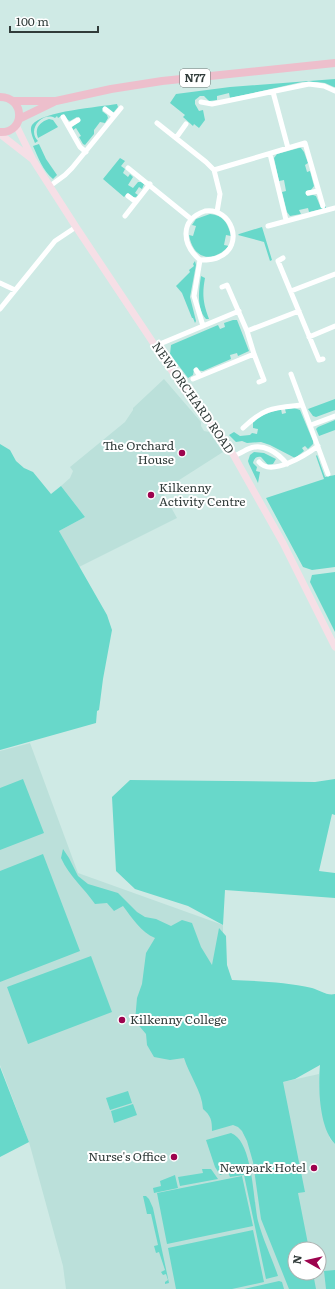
<svg xmlns="http://www.w3.org/2000/svg" width="335" height="1289" font-family="Literata,serif">
<style>
.built{fill:#bbe0da;fill-rule:evenodd}
.green{fill:#68d8ca}
.lines{fill:none;stroke-linecap:round;stroke-linejoin:round}
.street{stroke:#fff;stroke-width:5}
.secondary{stroke:#f6dfe6;stroke-width:7}
.primary{stroke:#edbfcc;stroke-width:8}
.poi-dot{fill:#9d034e;stroke:#fff;stroke-width:1.5}
.labels{text-anchor:middle;stroke-width:4;stroke-linejoin:round;paint-order:stroke}
.shield{fill:#fff;stroke:#6f7675;stroke-width:1}
.shield-label{font-size:11px;font-weight:bold;fill:#313c3a}
.street-label{font-size:12px;fill:#313c3a;stroke:#fff}
.poi-label{font-size:12px;fill:#313c3a;stroke:#fff;text-anchor:end}
</style>
<rect width="100%" height="100%" fill="#cfeae5"/>
<!-- built -->
<path class="built" d="M 164,379 L 201,422 L 201,426 L 204,431 L 209,432 L 223,452 L 162,491 L 177,518 L 79,567 L 59,531 L 85,517 L 61,486 L 70,478 L 73,471 L 70,467 L 125,422 L 133,410 L 133,408 Z
M 30,743 L 78,873 L 223,925 L 223,974 L 274,1084 L 319,1074 L 319,1087 L 323,1116 L 330,1139 L 335,1144 L 335,1289 L 66,1289 L 63,1266 L 29,1142 L 0,1065 L 0,751 ZM 295,1249 L 319,1249 L 319,1273 L 295,1273 Z"/>
<!-- green -->
<path class="green" d="M 335,79 L 335,87 L 334,87 L 325,83 L 317,82 L 302,82 L 230,98 L 229,93 L 217,96 L 217,100 L 209,101 L 204,96 L 200,96 L 195,100 L 195,104 L 199,111 L 203,110 L 205,120 L 199,128 L 194,124 L 193,126 L 183,117 L 185,115 L 170,103 L 176,94 L 230,87 Z
M 117,104 L 118,107 L 113,113 L 105,107 L 102,111 L 107,115 L 108,118 L 105,123 L 100,122 L 94,130 L 94,134 L 85,145 L 83,144 L 79,137 L 81,136 L 76,128 L 73,130 L 72,127 L 80,121 L 77,117 L 70,121 L 68,120 L 64,114 L 58,118 L 57,116 L 55,118 C 46,113 34,122 34,132 C 34,136 36,139 38,141 L 35,143 C 33,138 29,130 32,125 C 42,111 100,107 117,104 Z
M 49,119 L 53,120 L 58,127 L 38,138 C 34,128 40,122 49,119 Z
M 39,144 L 46,159 L 57,175 L 53,179 C 43,171 38,157 33,146 Z
M 299,148 L 301,148 L 304,152 L 308,163 L 305,165 L 307,172 L 310,171 L 314,186 L 311,190 L 306,191 L 307,196 L 313,195 L 316,196 L 321,208 L 326,206 L 326,208 L 309,212 L 308,208 L 299,210 L 301,214 L 290,216 L 287,212 L 282,192 L 286,191 L 284,180 L 279,181 L 274,158 L 277,154 Z
M 120,158 L 125,161 L 121,166 L 125,169 L 123,173 L 128,177 L 130,174 L 133,177 L 128,185 L 133,188 L 138,182 L 141,182 L 144,184 L 142,189 L 139,187 L 135,193 L 138,195 L 136,197 L 133,197 L 128,193 L 124,197 L 103,179 Z
M 210,214 C 223,215 228,223 231,236 L 226,235 L 224,245 L 229,246 C 212,264 193,259 189,235 L 193,236 L 196,226 L 192,225 L 196,219 Z
M 262,227 L 272,260 L 270,261 L 264,242 L 238,235 L 239,234 Z
M 195,261 L 196,265 L 190,297 L 196,321 L 195,323 L 193,318 L 192,318 L 182,293 L 176,286 L 190,272 L 189,270 L 194,266 L 193,264 Z
M 201,276 L 205,278 C 202,294 203,303 209,319 L 206,319 C 196,308 199,289 201,276 Z
M 233,320 L 237,320 L 249,351 L 238,356 L 237,353 L 230,355 L 231,359 L 203,371 L 194,370 L 193,375 L 188,378 L 170,354 L 171,345 L 218,325 L 220,329 L 225,327 L 224,323 Z
M 335,399 L 335,410 L 316,417 L 313,416 L 308,409 Z
M 294,408 L 300,410 L 313,441 L 313,444 L 308,449 L 305,446 L 302,448 L 304,451 L 295,458 L 270,445 L 261,442 L 247,443 L 242,441 L 236,442 L 229,435 L 234,432 L 240,436 L 250,435 L 252,433 L 257,434 L 258,429 L 253,428 L 253,421 C 261,415 271,412 281,409 L 282,414 L 286,413 L 285,409 Z
M 335,420 L 335,430 L 319,436 L 316,429 L 318,427 Z
M 0,444 L 10,450 L 16,461 L 24,468 L 33,472 L 51,494 L 61,486 L 85,517 L 59,531 L 107,615 L 112,630 L 103,679 L 99,710 L 97,711 L 96,723 L 0,750 Z
M 254,452 L 264,453 L 276,459 L 273,464 L 268,465 L 261,457 C 257,456 254,458 253,463 L 257,467 L 256,471 L 260,472 L 258,483 L 249,464 L 248,461 L 250,455 Z
M 317,455 L 325,477 L 335,475 L 335,567 L 312,570 L 303,567 L 266,498 L 324,479 L 316,456 Z
M 335,572 L 335,632 L 310,582 L 312,575 Z
M 23,779 L 44,833 L 0,850 L 0,788 Z
M 335,779 L 335,815 L 332,814 L 319,871 L 335,873 L 335,898 L 225,890 L 223,925 L 188,906 L 135,889 L 116,871 L 112,797 L 130,780 L 315,782 Z
M 63,849 L 69,858 L 78,876 L 88,884 L 118,893 L 137,912 L 145,917 L 156,919 L 171,926 L 182,920 L 192,923 L 201,947 L 212,965 L 219,928 L 226,936 L 227,965 L 232,980 C 258,981 286,982 312,988 C 319,990 327,996 335,994 L 335,1144 C 319,1128 318,1087 320,1065 L 295,1079 L 283,1082 L 305,1192 L 298,1193 L 309,1249 L 295,1249 L 295,1273 L 313,1273 L 316,1289 L 289,1289 L 261,1219 L 253,1162 L 247,1141 L 242,1131 L 238,1127 L 233,1125 L 212,1131 C 212,1120 211,1116 203,1109 C 202,1091 189,1075 184,1058 L 170,1060 L 154,1057 L 147,1045 L 146,1034 L 135,1021 L 137,998 L 142,984 L 146,953 L 155,938 C 141,932 132,918 123,906 L 114,911 L 107,903 L 95,904 C 84,888 69,876 61,858 Z
M 43,854 L 80,951 L 0,982 L 0,871 Z
M 91,956 L 112,1012 L 28,1044 L 7,987 Z
M 0,1067 L 29,1142 L 0,1157 Z
M 128,1091 L 132,1103 L 110,1110 L 106,1098 Z
M 133,1104 L 137,1115 L 114,1123 L 111,1111 Z
M 231,1133 C 253,1141 253,1200 258,1221 C 263,1240 272,1258 278,1276 L 266,1279 L 244,1175 L 230,1177 L 228,1172 L 220,1175 L 215,1167 L 206,1140 Z
M 202,1169 L 211,1169 L 218,1179 L 180,1186 L 178,1177 L 203,1173 Z
M 175,1175 L 178,1188 L 154,1193 L 153,1188 L 161,1186 L 160,1181 Z
M 242,1176 L 253,1226 L 167,1244 L 157,1193 Z
M 143,1196 L 146,1196 L 149,1199 L 153,1208 L 169,1283 L 165,1284 L 165,1282 L 168,1280 L 166,1274 L 163,1275 L 161,1272 L 165,1270 L 159,1252 L 156,1253 L 154,1246 L 158,1245 L 151,1214 L 147,1214 Z
M 253,1230 L 264,1282 L 232,1289 L 176,1289 L 168,1248 Z
M 335,1270 L 335,1289 L 326,1289 L 324,1271 Z
M 279,1281 L 282,1282 L 284,1289 L 244,1289 Z"/>
<g class="lines">
<!-- street -->
<path class="street" d="M 273,92 L 288,148
M 201,102 L 212,104 L 309,84 L 324,86 L 335,91
M 105,109 L 114,116
M 63,117 L 80,147 L 86,152
M 157,123 L 206,162 L 214,170 L 220,194 L 217,212
M 68,126 L 78,120
M 176,138 L 186,124
M 270,154 L 286,220
M 128,168 L 191,219
M 214,170 L 305,143 L 323,206
M 50,186 L 65,175 L 72,168 L 121,108
M 308,193 L 318,191
M 128,196 L 136,202
M 205,211 C 232,207 245,246 219,257 C 214,260 206,260 200,260 C 182,245 179,220 205,211 Z
M 125,216 L 150,184
M 268,226 L 335,208
M 283,258 L 278,261 L 319,360 L 323,359
M 200,260 L 194,296 L 203,326
M 0,283 L 15,290
M 222,287 L 227,285 L 247,331 L 254,354 L 264,380 L 259,382
M 291,291 L 335,274
M 0,309 L 55,241 L 76,227
M 247,331 L 299,311
M 309,337 L 335,326
M 155,346 L 239,311
M 196,370 L 200,376
M 291,374 L 328,474
M 193,379 L 254,354
M 311,425 L 335,416
M 243,428 C 265,407 273,408 302,405
M 234,456 C 239,454 244,451 248,449 C 263,442 278,453 287,464
M 259,462 C 271,477 306,455 318,446"/>
<!-- secondary -->
<path class="secondary" d="M 16,125 L 33,160 L 76,227 L 186,392 L 224,440 L 234,456 L 283,543 L 335,647
M 0,134 L 32,159"/>
<!-- primary -->
<path class="primary" d="M 0,97 C 25,97 26,133 0,132
M 14,101 L 56,101 L 111,89 L 162,81 L 335,63
M 19,119 L 54,102"/>
</g>
<!-- markers -->
<g class="poi-dot">
<circle cx="182" cy="453" r="4"/>
<circle cx="151" cy="495" r="4"/>
<circle cx="122" cy="1020" r="4"/>
<circle cx="174" cy="1157" r="4"/>
<circle cx="314" cy="1168" r="4"/>
</g>
<g class="labels">
<!-- shield labels -->
<rect class="shield" x="180" y="69" width="30" height="18" rx="3"/>
<g class="shield-label">
<text x="195" y="82">N77</text>
</g>
<!-- street labels -->
<g class="street-label">
<text transform="translate(193 398) rotate(55)" y="4">NEW ORCHARD ROAD</text>
</g>
<!-- poi labels -->
<g class="poi-label">
<text x="174" y="450">The Orchard<tspan x="174" dy="14">House</tspan></text>
<text x="159" y="492" text-anchor="start">Kilkenny<tspan x="159" dy="14">Activity Centre</tspan></text>
<text x="130" y="1024" text-anchor="start">Kilkenny College</text>
<text x="166" y="1161">Nurse's Office</text>
<text x="306" y="1172">Newpark Hotel</text>
</g>
</g>
<!-- north arrow -->
<g transform="translate(307 1261) rotate(278)"><circle r="19" fill="#ffffff" stroke="#adb1b0"/>
<path d="M0-3L7 15L0 10L-7 15Z" fill="#9d034e"/>
<text y="-6" font-size="11" font-weight="bold" text-anchor="middle" fill="#313c3a">N</text>
</g>
<!-- scale -->
<path d="M10 26v6h88v-6" fill="none" stroke="#313c3a" stroke-width="2"/>
<text x="16" y="26" font-size="12" fill="#313c3a" stroke="#ffffff" stroke-width="3" paint-order="stroke">100 m</text>
</svg>
